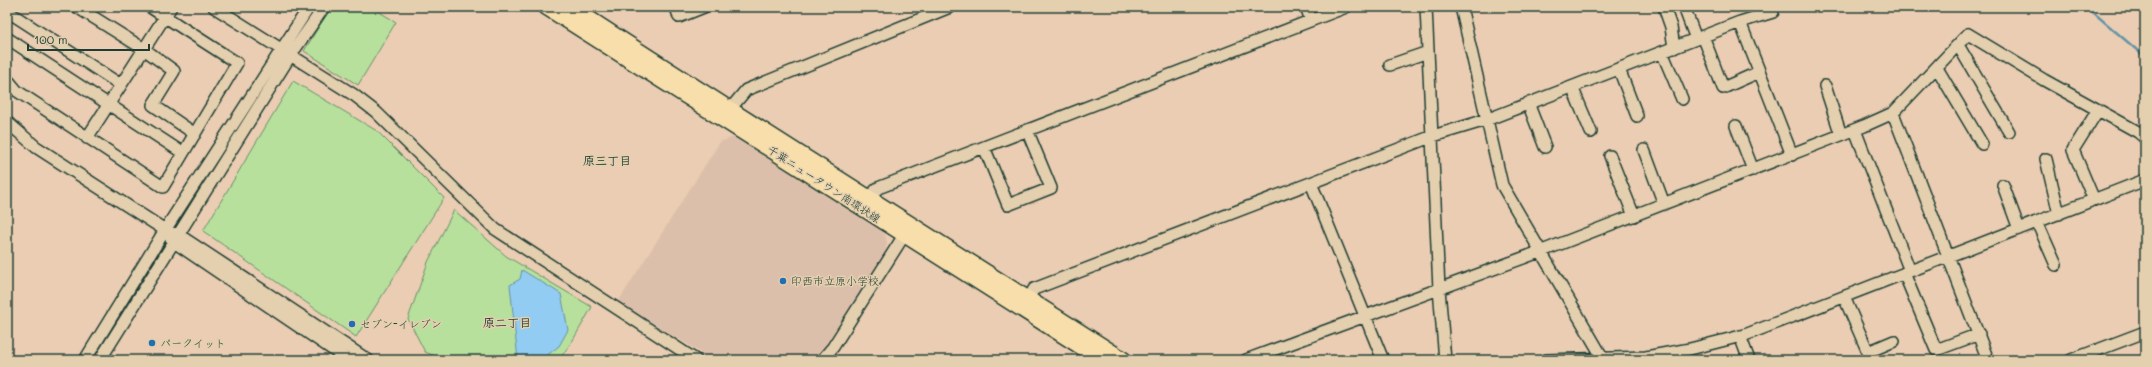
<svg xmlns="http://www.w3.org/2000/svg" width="2152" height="367" font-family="Mali,'Klee One',sans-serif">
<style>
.built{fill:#dcbfaa}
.green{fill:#b6e09c;stroke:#6a8e68}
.water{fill:#93ccf2;stroke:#6593a6}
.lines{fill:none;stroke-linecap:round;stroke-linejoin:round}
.stream{stroke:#6593a6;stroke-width:2.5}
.minor-casing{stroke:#1f3d34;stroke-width:14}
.major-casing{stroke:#1f3d34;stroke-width:18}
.minor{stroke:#e4cfae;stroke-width:11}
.major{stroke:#f8deab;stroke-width:15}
.poi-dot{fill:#1f6fb2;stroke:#e4cfae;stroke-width:1.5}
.labels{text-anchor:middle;stroke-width:3;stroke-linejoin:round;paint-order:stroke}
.street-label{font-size:11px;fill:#1f3d34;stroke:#e4cfae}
.poi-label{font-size:11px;fill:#1f3d34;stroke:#e4cfae;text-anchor:start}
.neighbourhood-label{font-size:12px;font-weight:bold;fill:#1f3d34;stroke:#e4cfae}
</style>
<rect width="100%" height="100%" fill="#eacdb2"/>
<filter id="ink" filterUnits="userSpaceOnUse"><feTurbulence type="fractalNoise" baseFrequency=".025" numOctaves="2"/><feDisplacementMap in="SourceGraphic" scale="8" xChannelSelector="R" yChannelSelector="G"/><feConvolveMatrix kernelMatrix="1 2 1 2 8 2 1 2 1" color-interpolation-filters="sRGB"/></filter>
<g filter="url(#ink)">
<!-- built -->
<path class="built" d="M 734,137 L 878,227 L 885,235 L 887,243 L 885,253 L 821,352 L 811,360 L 713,360 L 618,302 L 720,142 Z"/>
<!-- green -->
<path class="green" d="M 331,7 L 371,7 L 396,22 L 358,85 L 304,51 Z
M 293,81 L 377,131 L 444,198 L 356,337 L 203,231 Z
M 454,210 L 506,256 L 592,307 L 573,340 L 559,360 L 445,360 L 425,352 L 408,319 L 428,262 Z"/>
<!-- water -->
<path class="water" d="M 522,270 L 561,294 L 568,330 L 559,346 L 545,357 L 537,360 L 518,360 L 510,285 L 520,279 Z"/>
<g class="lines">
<!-- stream -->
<path class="stream" d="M 2087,7 L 2145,57"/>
<!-- minor casing -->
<g class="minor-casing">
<path id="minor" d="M 77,7 L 144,49 L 174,71 L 153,105 L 195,134
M 214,7 L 354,95 L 376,112 L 495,229 L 696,360
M 676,7 L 679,17 L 704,7
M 1306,7 L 1311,20
M 1426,7 L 1439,289 L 1445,360
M 1461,7 L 1502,185 L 1604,360
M 1664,7 L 1671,27 L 1674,48
M 1684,7 L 1696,39
M 7,11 L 121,85
M 1740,22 L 1792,155
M 1703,36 L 1723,88 L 1759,72
M 7,38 L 183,153
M 1958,45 L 2009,132
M 1662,52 L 1682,99
M 1390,65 L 1428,52
M 1937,68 L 1982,144
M 1619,69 L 1637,116
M 7,79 L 17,91 L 163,187 L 237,63 L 150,7
M 1825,86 L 1841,135
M 1572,87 L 1591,132
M 1528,103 L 1545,147
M 1893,113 L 1988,360
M 726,114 L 746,90 L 950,7
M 7,122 L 36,147 L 165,230 L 179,235 L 368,360
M 1736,126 L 1753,170
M 1855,130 L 1910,271
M 87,138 L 171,7
M 984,147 L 1008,205 L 1051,188 L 1027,130
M 1644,150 L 1664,204
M 1610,156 L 1634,216
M 2046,159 L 2059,214
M 1311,183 L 1383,360
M 2003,185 L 2019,229
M 868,198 L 878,188 L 1346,7
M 2094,200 L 2073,150 L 2098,110
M 2037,222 L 2056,265
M 170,237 L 174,242 L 348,360
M 1904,273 L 1936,350 L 1979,334
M 1844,297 L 1868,352 L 1894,341
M 1028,299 L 1034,289 L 1433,136 L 1486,120 L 1740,22 L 1773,12
M 1740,336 L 1749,360
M 85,360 L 165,230 L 309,7
M 100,360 L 290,56 L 324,7
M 822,360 L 833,347 L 908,229
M 1246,360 L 1542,251 L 1864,126 L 1893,113 L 1968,34 L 2044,80 L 2138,132 L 2145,138
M 1546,360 L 1646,357 L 1690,349 L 1745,335 L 2145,180
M 2071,360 L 2145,332"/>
</g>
<!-- major casing -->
<g class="major-casing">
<path id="major" d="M 546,7 L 1102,360
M 571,7 C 754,126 939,242 1124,360"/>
</g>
<!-- minor -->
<use href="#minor" class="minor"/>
<!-- major -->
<use href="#major" class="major"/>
</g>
</g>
<!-- markers -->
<g class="poi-dot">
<circle cx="783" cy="281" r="4"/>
<circle cx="352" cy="324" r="4"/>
<circle cx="152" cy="343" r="4"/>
</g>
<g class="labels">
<!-- street labels -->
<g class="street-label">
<text transform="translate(824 184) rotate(33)" y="4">千葉ニュータウン南環状線</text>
</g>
<!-- poi labels -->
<g class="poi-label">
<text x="791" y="285">印西市立原小学校</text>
<text x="360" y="328">セブン-イレブン</text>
<text x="160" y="347">パークイット</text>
</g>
<!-- neighbourhood labels -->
<g class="neighbourhood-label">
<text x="607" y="165">原三丁目</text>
<text x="507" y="327">原二丁目</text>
</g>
</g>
<!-- margin -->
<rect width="2152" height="367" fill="none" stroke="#e4cfae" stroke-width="24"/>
<rect x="12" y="12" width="2128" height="343" fill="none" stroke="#1f3d34" stroke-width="1.5" filter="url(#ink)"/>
<!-- scale -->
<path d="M28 44v6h121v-6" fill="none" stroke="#1f3d34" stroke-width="2"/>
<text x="34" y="44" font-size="12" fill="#1f3d34" stroke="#e4cfae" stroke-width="3" paint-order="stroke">100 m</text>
</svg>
